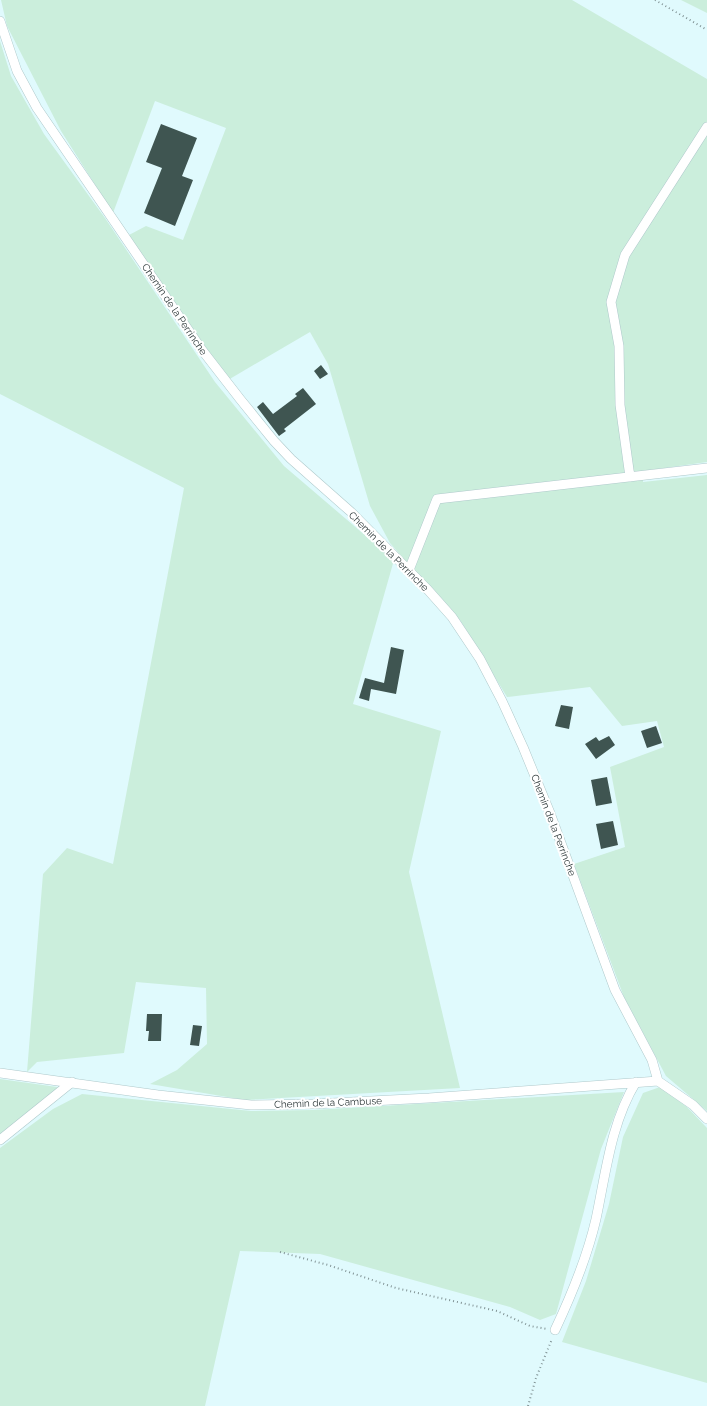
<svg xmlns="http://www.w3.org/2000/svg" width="707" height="1406" font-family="Raleway,sans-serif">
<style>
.green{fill:#cbeedc}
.building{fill:#3f5551}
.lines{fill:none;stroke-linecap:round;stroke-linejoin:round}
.minor-casing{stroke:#afc9cb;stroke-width:10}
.path{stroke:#829496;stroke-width:2;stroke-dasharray:1 3;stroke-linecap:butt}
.minor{stroke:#fff;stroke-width:9}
.labels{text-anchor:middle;stroke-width:4;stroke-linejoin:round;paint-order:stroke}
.street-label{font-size:10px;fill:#2e393a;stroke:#fff}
</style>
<rect width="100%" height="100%" fill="#e0fafd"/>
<!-- green -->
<path class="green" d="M 1,0 L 572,0 L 707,79 L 707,462 L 643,471 L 643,482 L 707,475 L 707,1111 L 666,1076 L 624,997 L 574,864 L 625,847 L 610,767 L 664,747 L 657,721 L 622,726 L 590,687 L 507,697 L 460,620 L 424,582 L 390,543 L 370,506 L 328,364 L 310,332 L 228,380 L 129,235 L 146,226 L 183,240 L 226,128 L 155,101 L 113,213 L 61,131 L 7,26 Z
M 681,0 L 707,0 L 707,13 Z
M 0,41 L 11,76 L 44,134 L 105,218 L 215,382 L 284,466 L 394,560 L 353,704 L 441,731 L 409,872 L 460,1088 L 245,1100 L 150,1084 L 177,1070 L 207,1044 L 206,988 L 136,982 L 124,1053 L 37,1062 L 27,1072 L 43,874 L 67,848 L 113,864 L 184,488 L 0,394 Z
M 0,1079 L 57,1087 L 56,1092 L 0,1134 Z
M 660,1087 L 687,1107 L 707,1128 L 707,1383 L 562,1342 L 586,1281 L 609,1204 L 623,1137 L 643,1093 Z
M 624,1092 L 601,1149 L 556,1314 L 540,1320 L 510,1307 L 320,1254 L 240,1251 L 205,1406 L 0,1406 L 0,1148 L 53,1109 L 82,1094 L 251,1111 L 313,1110 Z"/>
<!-- building -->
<path class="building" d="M 161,124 L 197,138 L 182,176 L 193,180 L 175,226 L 144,213 L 162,168 L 146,162 Z
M 321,365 L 328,374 L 320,379 L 314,371 Z
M 303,388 L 316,404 L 284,429 L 286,431 L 279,436 L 257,407 L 263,402 L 273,414 L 297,396 L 295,394 Z
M 391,647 L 404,650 L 396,694 L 371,689 L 369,701 L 359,698 L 365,678 L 384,683 Z
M 561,705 L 573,707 L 569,729 L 555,726 Z
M 656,726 L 662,743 L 647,748 L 641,731 Z
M 609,736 L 615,745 L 596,759 L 585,744 L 596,737 L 599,741 Z
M 607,777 L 612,803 L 596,806 L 591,780 Z
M 613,821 L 618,845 L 601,849 L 596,824 Z
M 147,1014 L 162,1014 L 161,1041 L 148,1041 L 149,1031 L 146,1031 Z
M 193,1025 L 202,1026 L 199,1046 L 190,1045 Z"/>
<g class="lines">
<!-- minor casing -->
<g class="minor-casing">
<path id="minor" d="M 0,21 L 17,71 L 37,108 L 202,350 L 240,399 L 274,441 L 291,459 L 351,512 L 428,590 L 452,617 L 480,659 L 502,701 L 523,747 L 550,813 L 615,990 L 652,1060 L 658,1081 L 693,1105 L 707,1119
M 630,477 L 620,405 L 619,346 L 611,302 L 625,255 L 707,127
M 409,570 L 437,499 L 707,468
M 0,1073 L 158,1095 L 251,1105 L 313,1104 L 429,1098 L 658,1081
M 0,1140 L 72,1082
M 555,1330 C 572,1294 587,1258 596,1219 C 606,1172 611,1123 636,1082"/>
</g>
<!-- path -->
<path class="path" d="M 655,0 L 707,30
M 280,1252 L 328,1265 L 396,1288 L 497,1311 L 530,1326 L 547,1329
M 528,1406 L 536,1378 L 552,1339"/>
<!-- minor -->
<use href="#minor" class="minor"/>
</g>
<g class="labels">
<!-- street labels -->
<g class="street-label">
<text transform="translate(175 309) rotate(56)" y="4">Chemin de la Perrinche</text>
<text transform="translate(389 551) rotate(45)" y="4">Chemin de la Perrinche</text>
<text transform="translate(554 825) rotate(69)" y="4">Chemin de la Perrinche</text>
<text transform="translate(328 1102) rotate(-2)" y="4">Chemin de la Cambuse</text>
</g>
</g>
</svg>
